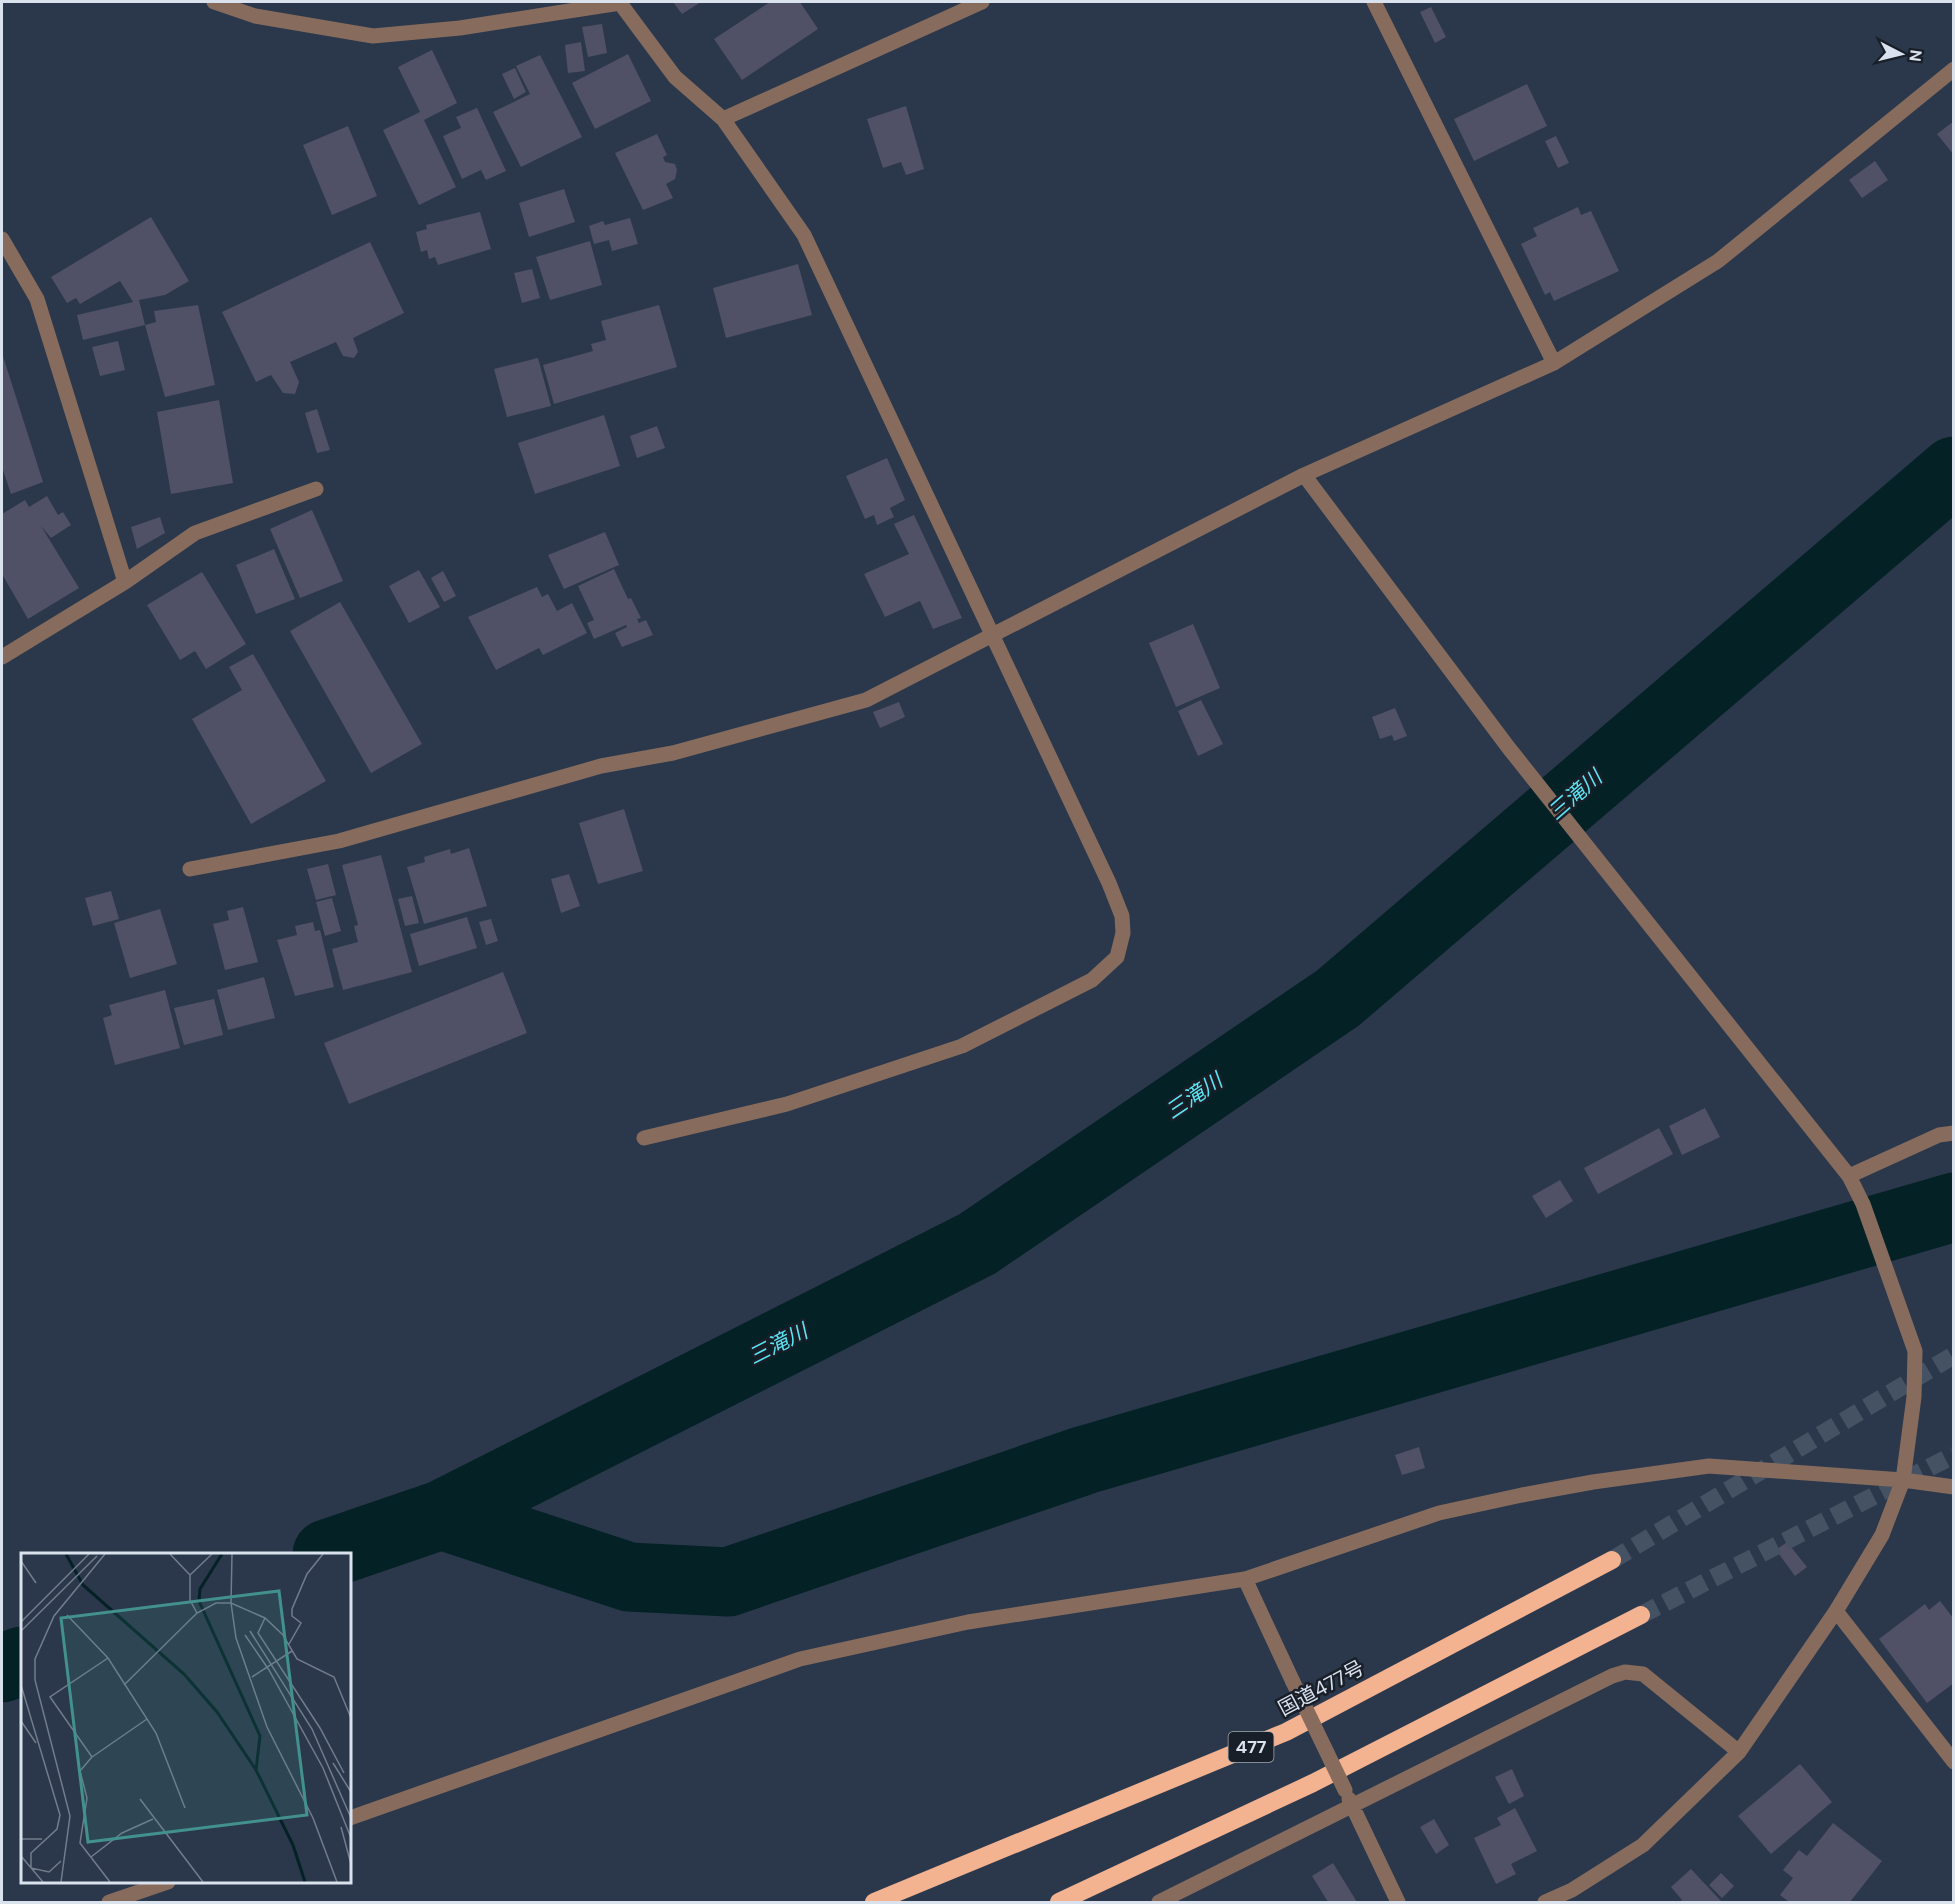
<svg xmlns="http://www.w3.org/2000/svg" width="1955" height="1904" font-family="'DM Sans','Noto Sans JP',sans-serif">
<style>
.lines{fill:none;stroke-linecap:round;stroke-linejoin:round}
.river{stroke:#042225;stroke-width:69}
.building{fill:#505067}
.highway-tunnel{stroke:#455263;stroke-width:18;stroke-dasharray:18 9;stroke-linecap:butt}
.minor{stroke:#876c5e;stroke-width:15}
.highway{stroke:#f3b290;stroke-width:18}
.minor-bridge{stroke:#876c5e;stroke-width:15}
.labels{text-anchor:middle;stroke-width:5;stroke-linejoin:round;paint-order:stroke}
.shield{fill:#191f28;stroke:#a0a8b3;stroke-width:1.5}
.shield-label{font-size:18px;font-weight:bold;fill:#dae2ee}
.street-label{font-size:20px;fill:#dae2ee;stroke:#191f28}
.water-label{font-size:21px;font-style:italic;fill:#5be5f3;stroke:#191f28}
.inset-river{fill:none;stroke:#042225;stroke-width:3}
.inset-road{fill:none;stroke:#717c8c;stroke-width:1.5}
.view{fill:#42918e;fill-opacity:0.15;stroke:#42918e;stroke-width:3}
.inset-edge{fill:none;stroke:#dae2ee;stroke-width:3}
</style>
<rect width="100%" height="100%" fill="#2b384b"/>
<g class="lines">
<!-- river -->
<path class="river" d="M 441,1515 L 629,1577 L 728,1582 L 1085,1460 L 1954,1207
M 327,1554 L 441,1515 L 977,1244 L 1338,998 L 1954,471
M 2,1668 L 22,1661"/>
</g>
<!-- building -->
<path class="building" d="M 673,2 L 701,2 L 682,14 Z
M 770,2 L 800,2 L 818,29 L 742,80 L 714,39 Z
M 1431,7 L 1446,37 L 1435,43 L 1420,12 Z
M 602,24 L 607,53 L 588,57 L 582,27 Z
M 581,42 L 585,71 L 568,73 L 565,45 Z
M 432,50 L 457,103 L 424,120 L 456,187 L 419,205 L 383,130 L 420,112 L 398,67 Z
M 628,54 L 651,101 L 595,129 L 572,83 Z
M 540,55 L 582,137 L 521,167 L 493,112 L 530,94 L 516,66 Z
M 515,68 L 526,92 L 514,99 L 502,74 Z
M 1527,84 L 1547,126 L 1474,161 L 1454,119 Z
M 906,106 L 924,169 L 906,175 L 901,162 L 883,168 L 867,119 Z
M 477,108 L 506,171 L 486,180 L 481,170 L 462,179 L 443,136 L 461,128 L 456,117 Z
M 1954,121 L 1954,155 L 1937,134 Z
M 348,126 L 377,196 L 332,215 L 303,145 Z
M 657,134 L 667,155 L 663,157 L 665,162 L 675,164 L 677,170 L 675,179 L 666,184 L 673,198 L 643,210 L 615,153 Z
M 1556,136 L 1569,163 L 1558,168 L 1545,141 Z
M 1875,161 L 1888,180 L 1862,198 L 1849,180 Z
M 564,189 L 575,222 L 529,237 L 519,203 Z
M 1578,207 L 1581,215 L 1591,211 L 1619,271 L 1554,301 L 1550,292 L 1545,295 L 1521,244 L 1537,236 L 1533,228 Z
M 480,212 L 491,249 L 438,265 L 435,257 L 429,259 L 427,250 L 421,252 L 416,232 L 427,229 L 426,225 Z
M 151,217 L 189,281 L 165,295 L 139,300 L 145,325 L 156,322 L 154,311 L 198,305 L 215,385 L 165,397 L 145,325 L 83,340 L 77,315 L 133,302 L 120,281 L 80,304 L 76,298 L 67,303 L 51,277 Z
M 630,218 L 638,244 L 612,251 L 609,240 L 594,244 L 589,226 L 603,221 L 605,225 Z
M 590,241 L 602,285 L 550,300 L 536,257 Z
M 370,242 L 404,313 L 353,338 L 358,352 L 354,358 L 343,356 L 336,342 L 290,362 L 299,382 L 295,394 L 283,393 L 271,375 L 256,382 L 222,312 Z
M 798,264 L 812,315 L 726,338 L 713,288 Z
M 532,269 L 540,298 L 522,303 L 514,273 Z
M 659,305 L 677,367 L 554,404 L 543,365 L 593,351 L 591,344 L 606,340 L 601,321 Z
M 118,341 L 125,370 L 100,376 L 92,347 Z
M 2,353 L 43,482 L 11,494 L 2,467 Z
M 538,358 L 551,406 L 507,417 L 494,369 Z
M 219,400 L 233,483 L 171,494 L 157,412 Z
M 317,409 L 330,450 L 317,453 L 305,413 Z
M 604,415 L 620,466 L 535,494 L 518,443 Z
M 657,426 L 665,448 L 637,458 L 630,436 Z
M 887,458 L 905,500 L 890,508 L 894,517 L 877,525 L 874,515 L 865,519 L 846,476 Z
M 47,496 L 58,515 L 63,512 L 71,525 L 51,538 L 41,526 L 79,588 L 28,619 L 2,574 L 2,514 L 25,500 L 29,507 Z
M 312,510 L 343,581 L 300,598 L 270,529 Z
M 914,515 L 962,618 L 933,629 L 920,601 L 885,617 L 864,574 L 909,554 L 894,524 Z
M 160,517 L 165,533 L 137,549 L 131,527 Z
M 605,532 L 619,565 L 564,589 L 548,555 Z
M 274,549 L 295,599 L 256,614 L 236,565 Z
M 614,569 L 628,599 L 631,598 L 641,618 L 637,619 L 639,623 L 646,620 L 653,635 L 622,647 L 615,633 L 627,627 L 626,625 L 594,639 L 587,623 L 594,620 L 578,586 Z
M 419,570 L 440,607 L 409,623 L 389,586 Z
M 443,571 L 456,596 L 444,602 L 431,578 Z
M 202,572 L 246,644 L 206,669 L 195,651 L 180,660 L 147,605 Z
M 537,587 L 542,597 L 548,594 L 557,611 L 572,603 L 587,633 L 543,655 L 539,648 L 496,670 L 468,617 Z
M 340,602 L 422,744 L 371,773 L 290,631 Z
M 1193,624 L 1220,688 L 1176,707 L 1149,643 Z
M 253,654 L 326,781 L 251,824 L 192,719 L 242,690 L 229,667 Z
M 1201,700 L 1223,744 L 1198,756 L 1178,711 Z
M 899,702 L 905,717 L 880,728 L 873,712 Z
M 1395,708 L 1407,736 L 1394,741 L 1392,735 L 1380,739 L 1372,717 Z
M 624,809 L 643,871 L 598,884 L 579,823 Z
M 469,848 L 487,906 L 424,924 L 407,867 L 425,862 L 424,857 L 450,849 L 451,854 Z
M 381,855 L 412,972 L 343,990 L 332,949 L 358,942 L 354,926 L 358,925 L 342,865 Z
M 328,864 L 336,895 L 316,900 L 307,869 Z
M 569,874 L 580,906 L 561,913 L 551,879 Z
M 111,891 L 119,919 L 93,926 L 85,898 Z
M 412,896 L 419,923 L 405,926 L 398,899 Z
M 332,898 L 341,931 L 325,936 L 316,902 Z
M 243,907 L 258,962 L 225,970 L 213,924 L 229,920 L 227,911 Z
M 160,909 L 177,964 L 130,978 L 114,923 Z
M 467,917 L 477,948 L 419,966 L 410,934 Z
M 491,919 L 498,941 L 486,945 L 479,922 Z
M 313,922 L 315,931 L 320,930 L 334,987 L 295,996 L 277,940 L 297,935 L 295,926 Z
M 503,972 L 527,1033 L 349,1104 L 324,1043 Z
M 264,977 L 275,1018 L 228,1030 L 217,990 Z
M 165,990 L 180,1048 L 115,1065 L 103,1018 L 112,1015 L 109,1005 Z
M 214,999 L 223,1035 L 184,1045 L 174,1008 Z
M 1705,1108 L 1720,1137 L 1682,1155 L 1669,1126 Z
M 1659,1128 L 1673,1154 L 1598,1194 L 1584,1168 Z
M 1560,1180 L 1573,1201 L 1546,1218 L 1532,1196 Z
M 1419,1447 L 1425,1468 L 1402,1475 L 1395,1455 Z
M 1787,1542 L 1807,1567 L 1795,1576 L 1776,1550 Z
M 1940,1601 L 1954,1619 L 1954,1683 L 1927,1703 L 1879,1639 L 1925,1604 L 1929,1610 Z
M 1800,1764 L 1832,1802 L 1771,1854 L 1738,1816 Z
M 1512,1769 L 1524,1796 L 1509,1804 L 1495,1777 Z
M 1515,1808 L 1537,1851 L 1511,1864 L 1516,1874 L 1496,1884 L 1474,1838 L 1501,1825 L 1497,1818 Z
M 1434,1819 L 1449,1845 L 1436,1854 L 1420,1827 Z
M 1833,1823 L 1882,1861 L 1850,1902 L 1789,1902 L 1780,1895 L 1793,1878 L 1783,1870 L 1799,1850 L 1807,1856 Z
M 1333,1863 L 1357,1902 L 1328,1902 L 1312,1876 Z
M 1691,1869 L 1722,1902 L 1679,1902 L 1682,1900 L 1671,1887 Z
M 1721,1873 L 1734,1886 L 1722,1898 L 1709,1885 Z"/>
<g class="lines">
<!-- highway-tunnel -->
<path class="highway-tunnel" d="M 1612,1560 L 1954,1355
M 1641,1615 L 1954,1455"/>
<!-- minor -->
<path class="minor" d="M 214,2 L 255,16 L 373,36 L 460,28 L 620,3 L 675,77 L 723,119 L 982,2
M 1374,2 L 1554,363
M 2,239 L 37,299 L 125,582
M 1304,475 L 1508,747 L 1849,1176 L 1863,1204 L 1915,1351 L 1914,1397 L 1903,1480 L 1882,1535 L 1836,1611 L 1739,1752 L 1643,1845 L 1572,1890 L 1545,1902
M 2,657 L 125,582 L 195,533 L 316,489
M 190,869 L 339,841 L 601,766 L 673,753 L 866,700 L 1304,475 L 1554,363 L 1718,261 L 1954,69
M 644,1138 L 787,1104 L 962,1046 L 1092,980 L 1117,957 L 1123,933 L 1122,916 L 1109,883 L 804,235 L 723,119
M 1849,1176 L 1939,1135 L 1954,1133
M 1245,1579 L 1293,1682
M 1836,1611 L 1954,1762
M 1349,1799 L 1398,1902
M 350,1818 L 800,1659 L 968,1622 L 1245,1579 L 1439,1513 L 1522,1495 L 1593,1482 L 1709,1466 L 1903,1480 L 1954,1487
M 109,1902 L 168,1882
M 1159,1902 L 1612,1676 L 1625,1672 L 1643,1674 L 1739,1752"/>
<!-- highway -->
<path class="highway" d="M 874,1902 L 1286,1732 L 1612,1560
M 1059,1902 L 1313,1783 L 1641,1615"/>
<!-- minor-bridge -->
<path class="minor-bridge" d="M 1293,1682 L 1345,1790"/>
</g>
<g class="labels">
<!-- shield labels -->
<rect class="shield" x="1228.5" y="1732" width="45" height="30" rx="4.5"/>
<g class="shield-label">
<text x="1251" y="1753">477</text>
</g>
<!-- street labels -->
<g class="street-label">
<text transform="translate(1321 1688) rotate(-28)" y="7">国道477号</text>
</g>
<!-- water labels -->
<g class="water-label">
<text transform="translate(1575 795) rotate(-41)" y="7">三滝川</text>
<text transform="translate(1194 1096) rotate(-34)" y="7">三滝川</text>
<text transform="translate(778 1344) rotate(-27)" y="7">三滝川</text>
</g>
</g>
<!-- overview -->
<g transform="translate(21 1553)">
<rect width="330" height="330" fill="#2b384b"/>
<path class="inset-river" d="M 45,1 L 62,32 L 163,121 L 196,159 L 235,217 L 272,292 L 284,329M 201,1 L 179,36 L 178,48 L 239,183 L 235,217"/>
<path class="inset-road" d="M 149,1 L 169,22 L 169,47 L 176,60M 211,1 L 210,50 L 215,85 L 246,174 L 292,265 L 316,329M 0,8 L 15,30M 169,22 L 191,1M 46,62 L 87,105 L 135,180 L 164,255M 244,65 L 237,80 L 299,175 L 323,220M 0,69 L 68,1M 0,78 L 76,3M 229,78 L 291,176 L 330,265M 224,82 L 248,117 L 302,215 L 330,285M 268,91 L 280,70 L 271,63 L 271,56 L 286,21 L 302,1M 87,105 L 29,144 L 71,204 L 59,218 L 66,245 L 59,290 L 89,329M 231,124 L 271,98M 0,132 L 39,262 L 36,276 L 10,300 L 10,315 L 28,319 L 40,308M 103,132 L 176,60 L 195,50 L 210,50 L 244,65 L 262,82 L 276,106 L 313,124 L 330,165M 0,168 L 15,190M 71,204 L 126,166M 312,210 L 330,239M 119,246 L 182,329M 320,274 L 330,311M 0,286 L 21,286M 0,303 L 22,329M 70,304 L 101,280 L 132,266M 40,329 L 49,263 L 14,127 L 14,106 L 33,63 L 84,1"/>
<path class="view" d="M 258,38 L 286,262 L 67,289 L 40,65 Z"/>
<rect width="330" height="330" class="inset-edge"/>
</g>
<!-- border -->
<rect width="1955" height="1904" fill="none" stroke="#dae2ee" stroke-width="6"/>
<!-- north arrow -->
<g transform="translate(1901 54) rotate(97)" stroke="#191f28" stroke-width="4.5" paint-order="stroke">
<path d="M0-4.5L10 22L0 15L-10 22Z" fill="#dae2ee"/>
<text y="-9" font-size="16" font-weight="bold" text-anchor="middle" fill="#dae2ee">N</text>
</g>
</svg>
